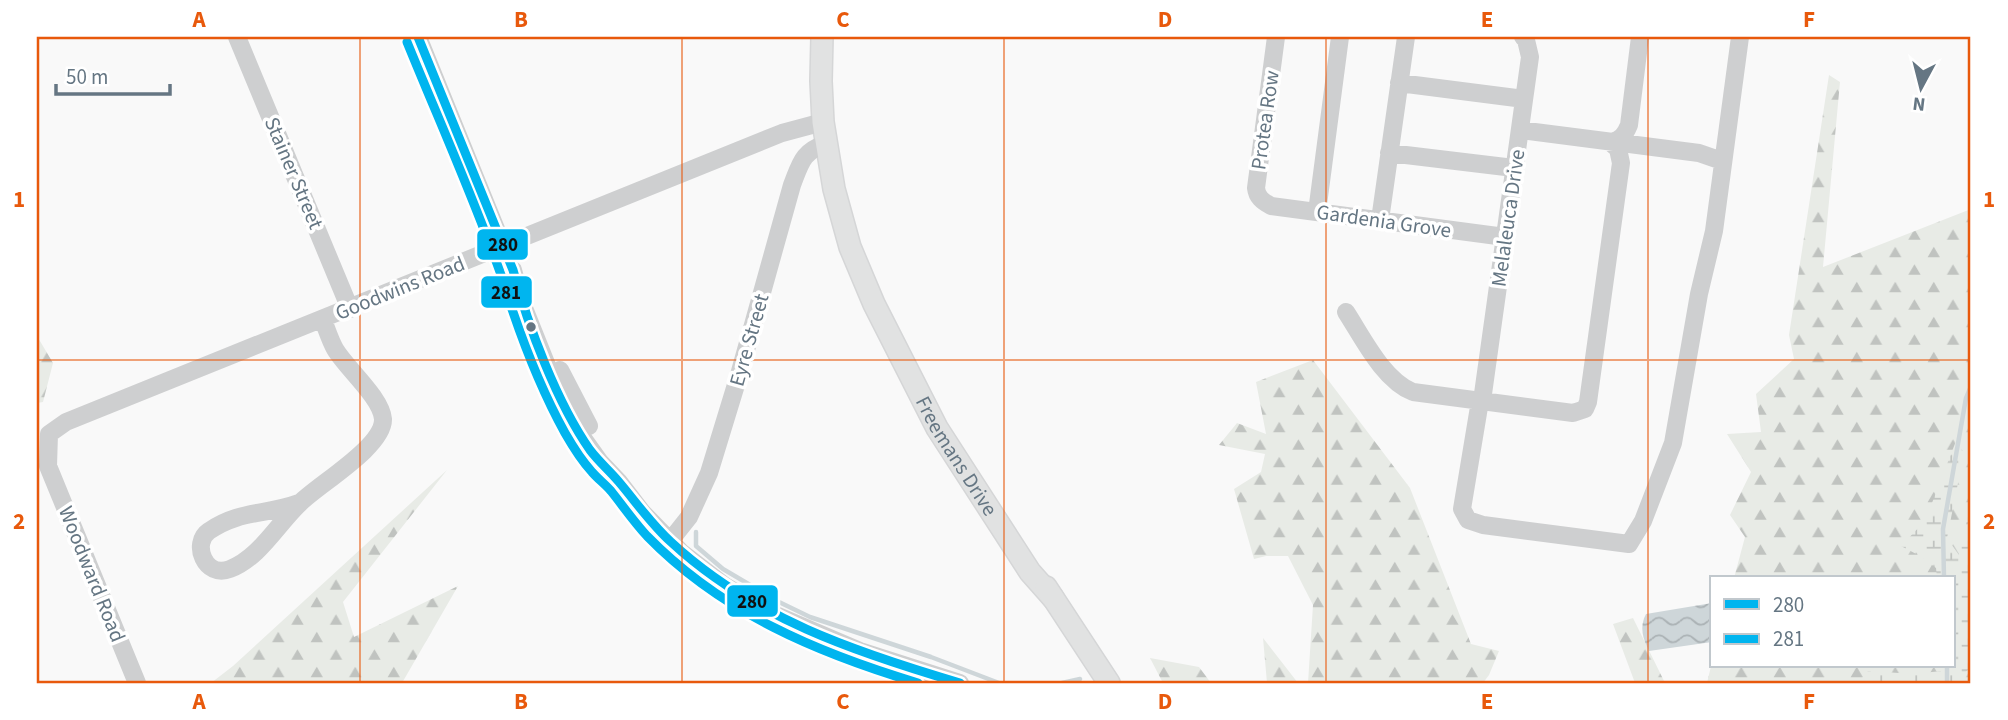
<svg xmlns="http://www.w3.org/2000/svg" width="2008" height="720" font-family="'Source Sans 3',sans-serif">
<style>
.forest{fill:url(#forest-firs)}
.wetland{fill:url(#wetland-marsh)}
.water{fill:url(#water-waves)}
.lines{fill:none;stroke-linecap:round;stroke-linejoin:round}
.stream{stroke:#ced6d9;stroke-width:4.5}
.major-casing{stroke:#d5d6d7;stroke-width:24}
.minor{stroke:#cecfd0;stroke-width:18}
.major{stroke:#e1e2e2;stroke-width:21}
.bus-1-casing{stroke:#fff;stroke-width:14}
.bus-2-casing{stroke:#fff;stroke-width:14}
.bus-1{stroke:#00b5ef;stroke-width:9}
.bus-2{stroke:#00b5ef;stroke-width:9}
.grid{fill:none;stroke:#e8590c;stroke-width:2;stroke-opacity:0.55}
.bus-dot{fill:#657683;stroke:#fff;stroke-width:2.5}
.labels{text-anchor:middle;stroke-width:7;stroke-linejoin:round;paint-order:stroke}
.street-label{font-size:21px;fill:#657683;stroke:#fff}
.line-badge{stroke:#fff;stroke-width:2.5}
.pale-badge-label{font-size:19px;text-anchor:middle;font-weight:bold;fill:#111}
.neatline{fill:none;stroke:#e8590c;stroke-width:2.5}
.grid-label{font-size:23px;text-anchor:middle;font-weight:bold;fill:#e8590c}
</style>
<defs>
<pattern id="forest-firs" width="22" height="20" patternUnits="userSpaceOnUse" patternTransform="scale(1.75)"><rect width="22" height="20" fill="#e8ebe6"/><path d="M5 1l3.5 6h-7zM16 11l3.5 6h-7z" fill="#c0c3c0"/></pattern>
<pattern id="wetland-marsh" width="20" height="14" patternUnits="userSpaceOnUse" patternTransform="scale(1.75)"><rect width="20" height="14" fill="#e8ebe6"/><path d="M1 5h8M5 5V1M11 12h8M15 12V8" fill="none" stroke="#c0c3c0"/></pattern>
<pattern id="water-waves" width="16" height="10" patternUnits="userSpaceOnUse" patternTransform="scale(1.75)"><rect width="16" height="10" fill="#ced6d9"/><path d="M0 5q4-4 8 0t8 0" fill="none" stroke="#abb2b5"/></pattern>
</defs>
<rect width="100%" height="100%" fill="#f9f9f9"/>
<!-- forest -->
<path class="forest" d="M 1829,75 L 1840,82 L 1823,267 L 1971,209 L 1971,683 L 1707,683 L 1712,662 L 1712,666 L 1954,666 L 1954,578 L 1734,578 L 1745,537 L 1730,515 L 1751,472 L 1727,434 L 1761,432 L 1756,394 L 1794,359 L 1789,335 Z
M 37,336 L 53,363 L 43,402 L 37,403 Z
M 1313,360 L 1410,488 L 1471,644 L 1499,651 L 1489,675 L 1483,683 L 1308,683 L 1313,605 L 1288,556 L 1266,556 L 1254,559 L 1234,489 L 1261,472 L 1265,454 L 1219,445 L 1237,423 L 1266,434 L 1256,382 Z
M 447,470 L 343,602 L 354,637 L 458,586 L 402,683 L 211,683 L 233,666 Z
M 1633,618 L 1665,683 L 1635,683 L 1613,624 Z
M 1263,638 L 1298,683 L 1267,683 Z
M 1150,658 L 1199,667 L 1211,683 L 1163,683 Z"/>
<!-- wetland -->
<path class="wetland" d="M 1956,441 L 1964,453 L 1947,538 L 1959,555 L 1971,503 L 1971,673 L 1968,670 L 1952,683 L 1858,683 L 1868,671 L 1915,674 L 1957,669 L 1954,658 L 1954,578 L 1937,578 L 1936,568 L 1920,556 L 1901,546 L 1925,521 Z"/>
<!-- water -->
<path class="water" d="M 1712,603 L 1712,642 L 1649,651 C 1643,639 1639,627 1646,614 Z"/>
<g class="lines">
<!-- stream -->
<path class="stream" d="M 696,532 L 696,546 L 723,569 L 779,602 L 810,617 L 931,657 L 999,683
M 1944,578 L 1943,529 L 1966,398 L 1971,386
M 1947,666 L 1947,683
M 1062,683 L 1080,679"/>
<!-- major casing -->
<g class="major-casing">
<g id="major">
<path id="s1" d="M 822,37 L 821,81 L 823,122 L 834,189 L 850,247 L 874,304 L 937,428 L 1030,572 L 1053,598"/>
<path d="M 1046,587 L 1109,683"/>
</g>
</g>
<!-- minor -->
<path class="minor" d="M 237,37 L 350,309
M 418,37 L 507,256
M 1276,37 L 1256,188 C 1257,197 1262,201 1271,206 L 1505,237
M 1399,83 L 1524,99
M 1520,130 L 1699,153 L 1722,161
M 1611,143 C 1621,139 1625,135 1629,125 L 1640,37
M 1389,153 L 1514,168
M 1317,212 L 1340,37
M 1380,220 L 1406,37
M 513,270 L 522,303 L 560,398 L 580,434 L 600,462 L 619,482 L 642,512 L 681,552 L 725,586 L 771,613 L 860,651 L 960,683
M 1346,312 C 1363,338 1383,380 1413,392 L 1573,413 L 1585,409 L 1588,402 L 1621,163 L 1618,149 L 1611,143
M 560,370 L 589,426
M 1480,401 L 1462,509 L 1468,520 L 1483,525 L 1629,544 L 1643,521 L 1673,443 L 1699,294 L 1714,231 L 1740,37
M 1482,401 L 1530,57 L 1526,40 L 1523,37
M 299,503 C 267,515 239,510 209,531 C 191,543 205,579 230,569 C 259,558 277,525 299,504 C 317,485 384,447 383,419 C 381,397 346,368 335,349 C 330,340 327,330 323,320
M 670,541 L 689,517 L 709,473 L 739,375 L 792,185 C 801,162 802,152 827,143
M 137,683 L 48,466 L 49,434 L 66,422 C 305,327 543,229 782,133 L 823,122"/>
<!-- major -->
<use href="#major" class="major"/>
<!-- bus-1 casing -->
<g class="bus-1-casing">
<path id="bus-1" d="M 418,37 L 513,270 C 528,326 557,403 590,450 C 599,462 610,471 619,482 C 636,502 651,524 671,542 C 753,618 855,652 960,683"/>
</g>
<!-- bus-2 casing -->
<g class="bus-2-casing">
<path id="bus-2" d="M 407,42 C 438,118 472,194 500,272 C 505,285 508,299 513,312 C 527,353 544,395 565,433 C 573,447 582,461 592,472 C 598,479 605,484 611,491 C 623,506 634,522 647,536 C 722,613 818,653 918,683"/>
</g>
<!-- bus-1 -->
<use href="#bus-1" class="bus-1"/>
<!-- bus-2 -->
<use href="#bus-2" class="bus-2"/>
</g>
<!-- grid -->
<path class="grid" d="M 360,37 L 360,683M 682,37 L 682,683M 1004,37 L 1004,683M 1326,37 L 1326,683M 1648,37 L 1648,683M 37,360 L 1971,360"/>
<!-- markers -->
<circle class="bus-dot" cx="531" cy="327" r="6"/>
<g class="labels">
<!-- street labels -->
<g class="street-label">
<text transform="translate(1265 120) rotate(-82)" y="7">Protea Row</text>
<text transform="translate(294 173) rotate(67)" y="7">Stainer Street</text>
<text transform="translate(1508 218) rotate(-82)" y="7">Melaleuca Drive</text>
<text transform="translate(1384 221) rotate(8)" y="7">Gardenia Grove</text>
<text transform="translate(400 288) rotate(-22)" y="7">Goodwins Road</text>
<text transform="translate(749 340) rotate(-74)" y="7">Eyre Street</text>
<text dy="7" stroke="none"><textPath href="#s1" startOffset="448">Freemans Drive</textPath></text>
<text transform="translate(92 574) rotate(68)" y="7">Woodward Road</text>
</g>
</g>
<g class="line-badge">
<rect x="476" y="228" width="53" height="33" rx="7" fill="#00b5ef"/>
<rect x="480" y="275" width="53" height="34" rx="7" fill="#00b5ef"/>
<rect x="726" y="584" width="53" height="34" rx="7" fill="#00b5ef"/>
</g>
<g class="pale-badge-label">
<text x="503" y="251">280</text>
<text x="506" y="299">281</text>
<text x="752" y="608">280</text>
</g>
<!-- border -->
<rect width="2008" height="720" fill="none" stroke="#ffffff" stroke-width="77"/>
<!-- legend -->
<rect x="1710" y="576" width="245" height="91" fill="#ffffff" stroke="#c1c8cd" stroke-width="2"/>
<rect x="1724" y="599" width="35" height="10" fill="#00b5ef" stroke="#c1c8cd" stroke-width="2"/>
<text x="1773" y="612" font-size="21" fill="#657683">280</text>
<rect x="1724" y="634" width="35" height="10" fill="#00b5ef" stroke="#c1c8cd" stroke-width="2"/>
<text x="1773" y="646" font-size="21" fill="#657683">281</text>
<!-- north arrow -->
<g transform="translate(1921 88) rotate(187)" stroke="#ffffff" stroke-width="5" paint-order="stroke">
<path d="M0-5L12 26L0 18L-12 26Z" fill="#657683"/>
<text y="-10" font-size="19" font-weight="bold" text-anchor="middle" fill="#657683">N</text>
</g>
<!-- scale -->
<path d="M56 84v10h114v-10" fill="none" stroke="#657683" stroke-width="3.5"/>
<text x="66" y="84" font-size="21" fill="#657683" stroke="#ffffff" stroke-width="5" paint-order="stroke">50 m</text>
<rect x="38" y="38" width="1931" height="644" class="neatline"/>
<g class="grid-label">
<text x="199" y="27">A</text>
<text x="521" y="27">B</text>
<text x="843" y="27">C</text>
<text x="1165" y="27">D</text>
<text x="1487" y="27">E</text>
<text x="1809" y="27">F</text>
<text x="19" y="207">1</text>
<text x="1989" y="207">1</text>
<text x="19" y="529">2</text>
<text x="1989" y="529">2</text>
<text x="199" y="709">A</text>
<text x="521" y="709">B</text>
<text x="843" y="709">C</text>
<text x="1165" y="709">D</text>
<text x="1487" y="709">E</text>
<text x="1809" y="709">F</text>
</g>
</svg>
